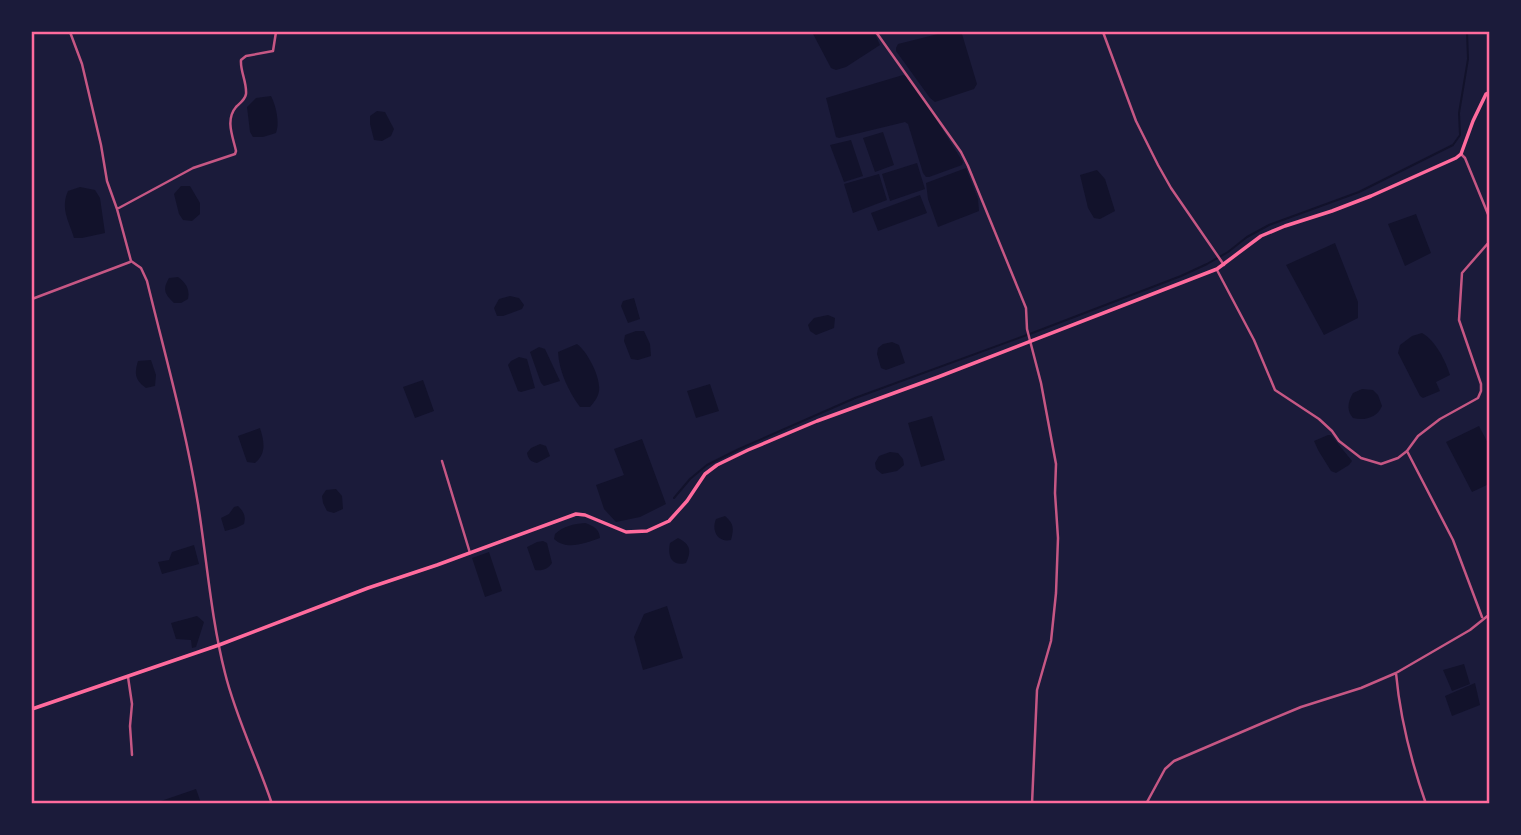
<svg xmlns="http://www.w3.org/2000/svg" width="1521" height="835" font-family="Inter,sans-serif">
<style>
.water{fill:#12122b}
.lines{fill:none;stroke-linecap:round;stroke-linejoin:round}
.stream{stroke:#12122b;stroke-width:2}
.minor{stroke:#c65784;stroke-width:2.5}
.secondary{stroke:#ff6b9d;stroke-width:3.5}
.neatline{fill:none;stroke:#ff6b9d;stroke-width:2.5}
</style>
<rect width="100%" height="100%" fill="#1b1b3a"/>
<!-- water -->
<path class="water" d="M 812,32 L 874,32 L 880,45 L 846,67 L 836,70 L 831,68 Z
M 946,32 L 960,32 L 962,34 L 977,84 L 974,89 L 935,102 L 930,98 L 896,51 L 896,48 L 898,44 Z
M 903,75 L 906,76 L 929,108 L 963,162 L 962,165 L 929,177 L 926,177 L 923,173 L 908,124 L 905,122 L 839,138 L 836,137 L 826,98 Z
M 271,96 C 276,106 280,122 276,133 L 263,137 L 253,137 L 250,132 L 247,107 L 256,98 Z
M 377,111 L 385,112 L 394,129 L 391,136 L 382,141 L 374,140 L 370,124 L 370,116 Z
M 883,132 L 894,165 L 875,172 L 863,138 Z
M 851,140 L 863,176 L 844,182 L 830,145 Z
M 917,163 L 925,189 L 890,201 L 882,174 Z
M 966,168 L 978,199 L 979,211 L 938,227 L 928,199 L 926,183 Z
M 1097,170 L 1105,179 L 1115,211 L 1100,219 L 1094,218 L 1088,208 L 1080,175 Z
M 879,174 L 887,200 L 853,213 L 844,184 Z
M 181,186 L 190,186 L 200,203 L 200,214 L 192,221 L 183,220 L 179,214 L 174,194 Z
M 80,187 L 95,190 L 100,198 L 105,233 L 82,238 L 74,238 C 69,221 60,209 68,191 Z
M 920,195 L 927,213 L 878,231 L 871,213 Z
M 1416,214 L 1431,253 L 1405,266 L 1388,224 Z
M 1335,243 L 1358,302 L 1358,318 L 1324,335 L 1286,265 Z
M 178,277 C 186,283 190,289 188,299 L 181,303 L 174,303 C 165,294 162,290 169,278 Z
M 510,296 L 519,298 L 524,305 L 522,309 L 503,316 L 497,316 L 494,308 L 499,299 Z
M 634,298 L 640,319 L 628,323 L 621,306 L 623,301 Z
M 828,315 L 835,318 L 834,328 L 816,335 L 810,331 L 808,325 L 814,318 Z
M 636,331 L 644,331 L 650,344 L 651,356 L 638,360 L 631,359 L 624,341 L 625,335 Z
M 1422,333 C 1435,340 1446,361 1450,375 L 1436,382 L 1440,391 L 1423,398 L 1420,396 L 1398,353 L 1400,345 L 1412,336 Z
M 892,342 L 899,345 L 905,363 L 886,370 L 881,368 L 877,354 L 878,348 L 883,344 Z
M 577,344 C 588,352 601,378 599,391 C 598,398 594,402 590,407 L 580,407 C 569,392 559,372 558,352 Z
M 539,347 L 545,349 L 560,381 L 544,386 L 541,383 L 530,352 Z
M 519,357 L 527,359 L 535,388 L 521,392 L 518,391 L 508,365 L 511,361 Z
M 151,360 L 156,375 L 155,386 L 146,388 C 135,380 134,374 138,361 Z
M 423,380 L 434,411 L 415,418 L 403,387 Z
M 710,384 L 719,411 L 696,418 L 687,391 Z
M 1362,389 L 1373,390 L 1378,395 L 1382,406 C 1377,418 1364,421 1353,418 C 1346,410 1348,402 1353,393 Z
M 932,416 L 945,460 L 921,467 L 908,423 Z
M 1479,426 L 1489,445 L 1489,484 L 1472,492 L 1446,442 Z
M 260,428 C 264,441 267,453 255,463 L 247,462 L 238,436 Z
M 1328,435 L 1331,435 L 1352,461 L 1349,465 L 1336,473 L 1331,471 L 1318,450 L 1314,441 Z
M 642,439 L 666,504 L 640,517 L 616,522 L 604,509 L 596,485 L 624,475 L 614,449 Z
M 540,444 L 546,446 L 550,456 L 537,463 C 531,462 528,459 527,453 L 531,448 Z
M 890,452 L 898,453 L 903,459 L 904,465 L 897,471 L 882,474 L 876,469 L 875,463 L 879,456 Z
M 336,489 L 342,496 L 343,509 L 334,513 L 327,511 L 323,503 L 322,496 L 326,490 Z
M 238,506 C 244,512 246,516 244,524 L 236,528 L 225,531 L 221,518 L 229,514 L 234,507 Z
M 725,516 C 734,524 734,528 731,540 C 718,543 711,531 716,519 Z
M 585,523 C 593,526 599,528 600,538 C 585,543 567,551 554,539 L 555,534 C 564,526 573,524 585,523 Z
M 678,538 C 690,544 692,550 686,563 C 672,567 667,556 670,543 Z
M 543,541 L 547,543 L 552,563 C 548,569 543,571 535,570 L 527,547 L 537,542 Z
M 194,545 L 199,564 L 162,574 L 158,562 L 169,560 L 172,552 Z
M 489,552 L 502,591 L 485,597 L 472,558 Z
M 667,606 L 683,658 L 643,670 L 634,637 L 644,614 Z
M 197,616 L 204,622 L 196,647 L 192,648 L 191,640 L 176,639 L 171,623 Z
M 1464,664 L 1470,684 L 1452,691 L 1443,670 Z
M 1475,683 L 1480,705 L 1452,716 L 1445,696 Z
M 196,789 L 201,803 L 162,803 L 161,801 Z"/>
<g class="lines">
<!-- stream -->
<path class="stream" d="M 674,498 L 690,479 L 707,465 L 739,449 L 855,398 L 1035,332 L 1181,276 L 1207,264 L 1228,252 L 1247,237 L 1269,225 L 1359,192 L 1453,145 L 1460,135 L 1459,113 L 1468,59 L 1467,32"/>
<!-- minor -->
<path class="minor" d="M 70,32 L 82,64 L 101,145 L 107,181 L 117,209 L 131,261 L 141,268 L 147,281 C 165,355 186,429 198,504 C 207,561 211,618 225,673 C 236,718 257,759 272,804
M 876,32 L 961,152 L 968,166 L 1026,308 L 1027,329 L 1041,383 L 1056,464 L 1055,493 L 1058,538 L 1056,593 L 1051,641 L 1037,690 L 1032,804
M 1103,32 L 1136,121 L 1158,165 L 1171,188 L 1224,265
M 1461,154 L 1465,158 L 1490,219
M 117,209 L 193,168 L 235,154 L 236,151 C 233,137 225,120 236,107 C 240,103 245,100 246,94 C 247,82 240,71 241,60 L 246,56 L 273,51 L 276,32
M 1217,270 L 1254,340 L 1275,390 L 1319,419 L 1332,431 L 1339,441 L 1361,458 L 1381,464 L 1398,458 L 1407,451 L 1418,436 L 1440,419 L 1478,398 L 1481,391 L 1481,384 L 1459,320 L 1462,273 L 1490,241
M 32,299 L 130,262
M 1407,451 L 1453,540 L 1482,617
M 442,461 L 470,553
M 1396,673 C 1400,718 1411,761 1426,804
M 128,677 L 132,704 L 130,726 L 132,755
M 1146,804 L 1165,769 L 1174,761 L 1265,722 L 1301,707 L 1361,688 L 1396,673 L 1470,630 L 1490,614"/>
<!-- secondary -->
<path class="secondary" d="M 32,709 L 219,645 L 368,588 L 437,565 L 576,514 L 585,515 L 626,532 L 647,531 L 669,521 L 687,501 L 705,474 L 717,465 L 748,450 L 817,421 L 938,377 L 1217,269 L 1261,236 L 1285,226 L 1332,211 L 1371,196 L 1456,158 L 1461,154 L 1473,121 L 1486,94 L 1490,92"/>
</g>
<!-- border -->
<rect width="1521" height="835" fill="none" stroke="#1b1b3a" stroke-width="66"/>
<rect x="33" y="33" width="1455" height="769" class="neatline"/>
</svg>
